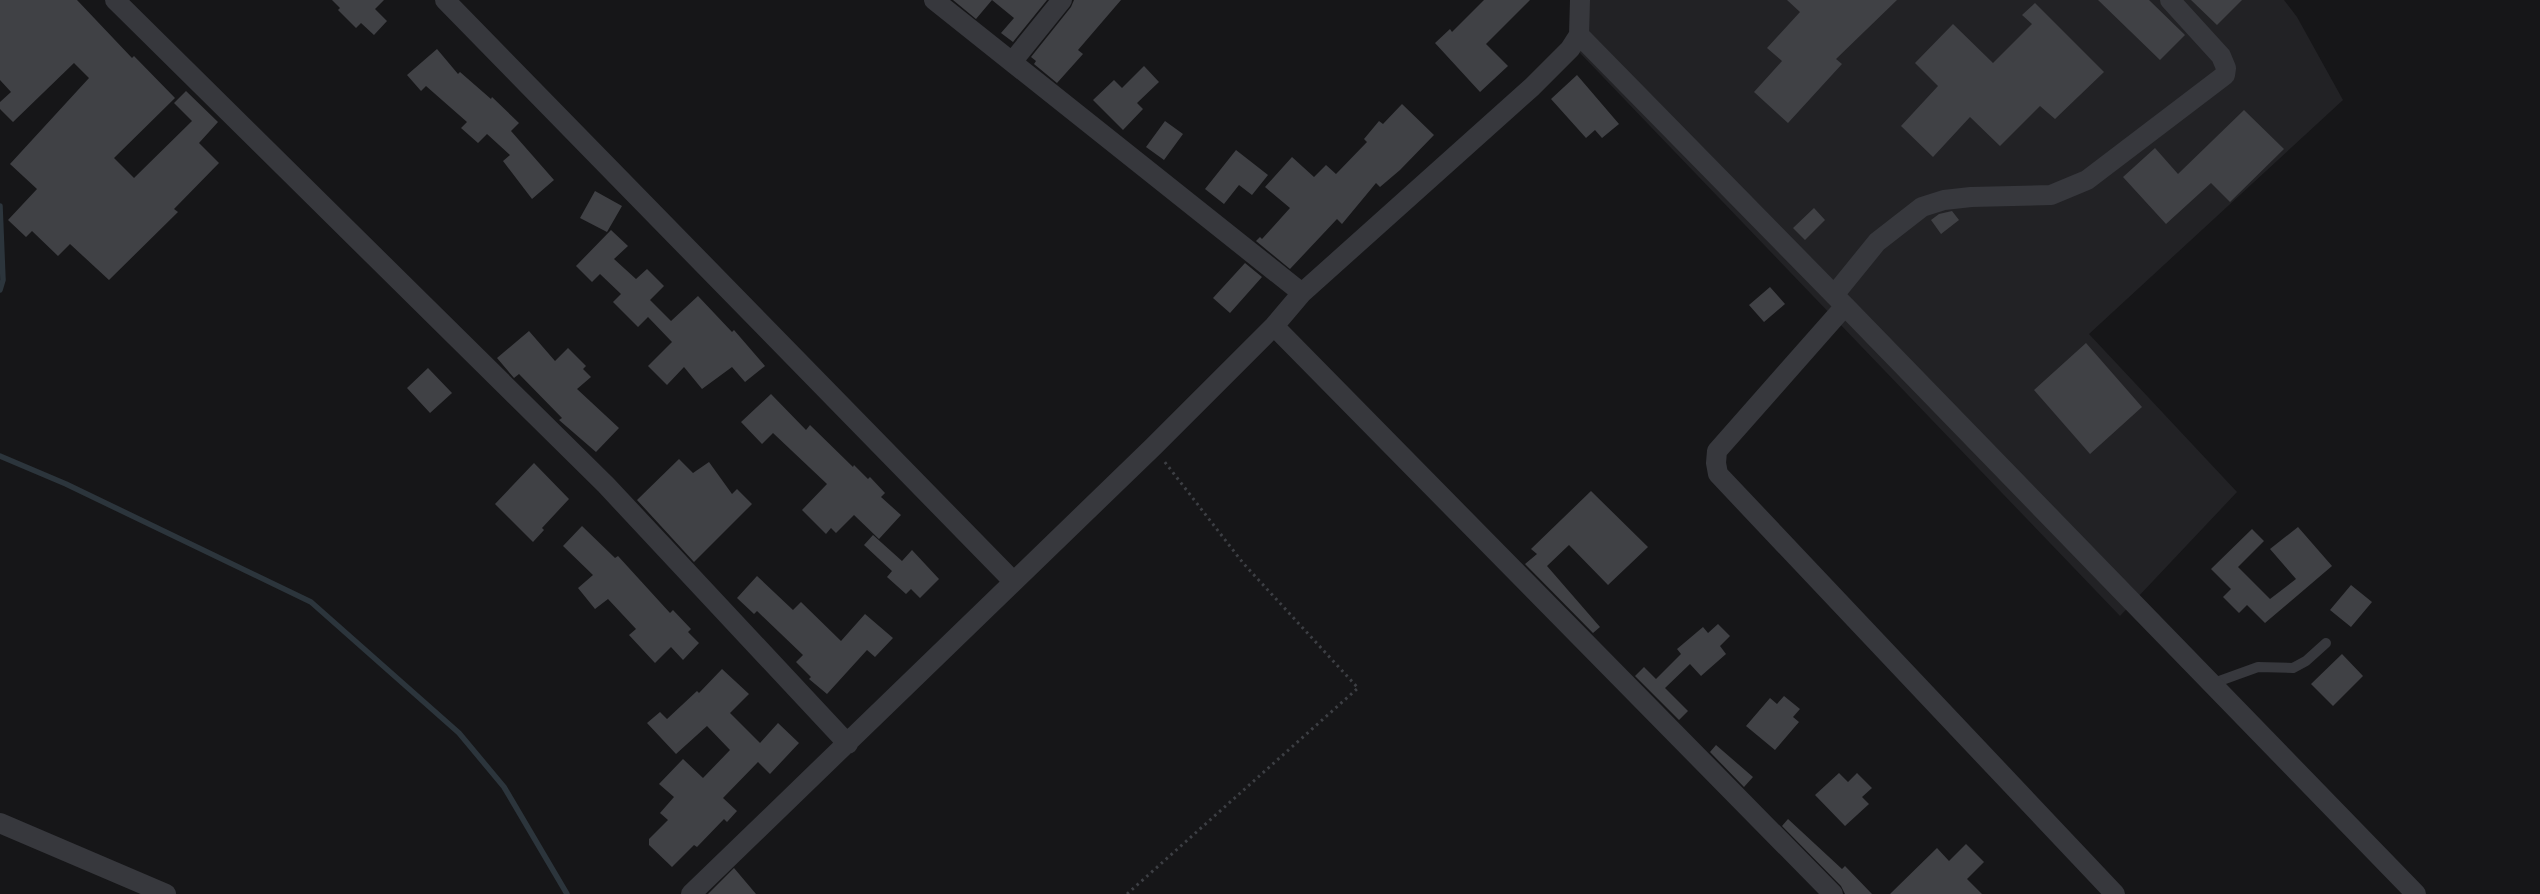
<svg xmlns="http://www.w3.org/2000/svg" width="2540" height="894" font-family="Karla,sans-serif">
<style>
.built{fill:#222225}
.lines{fill:none;stroke-linecap:round;stroke-linejoin:round}
.stream{stroke:#2c353c;stroke-width:5.5}
.building{fill:#404145}
.path{stroke:#3d3f44;stroke-width:3;stroke-dasharray:2.5 4;stroke-linecap:butt}
.lane{stroke:#37383d;stroke-width:10}
.street{stroke:#37383d;stroke-width:20}
</style>
<rect width="100%" height="100%" fill="#161618"/>
<!-- built -->
<path class="built" d="M 1587,0 L 2284,0 L 2297,17 L 2343,100 L 2089,334 L 2237,492 L 2120,616 L 1580,53 Z"/>
<g class="lines">
<!-- stream -->
<path class="stream" d="M 0,206 L 3,280 L 0,290
M 0,456 L 66,484 L 311,602 L 459,733 L 504,787 L 567,894"/>
</g>
<!-- building -->
<path class="building" d="M 0,0 L 77,0 L 132,58 L 134,56 L 175,98 L 114,158 L 134,178 L 192,121 L 174,103 L 186,91 L 218,122 L 199,143 L 219,163 L 174,209 L 178,212 L 109,280 L 70,244 L 58,256 L 32,231 L 26,237 L 8,220 L 37,189 L 10,164 L 89,78 L 74,63 L 13,122 L 0,109 L 0,102 L 11,92 L 0,80 Z
M 332,0 L 384,0 L 375,9 L 387,21 L 374,35 L 361,23 L 356,28 L 338,10 L 340,8 Z
M 953,0 L 1047,0 L 1013,42 L 1001,33 L 1014,18 L 992,0 L 976,19 Z
M 1074,0 L 1121,0 L 1078,50 L 1083,54 L 1057,83 L 1034,64 L 1036,61 L 1031,57 L 1071,7 Z
M 1484,0 L 1530,0 L 1486,44 L 1508,66 L 1480,92 L 1435,43 L 1450,29 L 1452,32 Z
M 1787,0 L 1897,0 L 1836,59 L 1842,64 L 1788,123 L 1754,92 L 1782,61 L 1767,48 L 1800,12 Z
M 2098,0 L 2149,0 L 2185,35 L 2160,60 Z
M 2191,0 L 2242,0 L 2217,25 Z
M 2035,3 L 2104,72 L 2055,119 L 2040,106 L 2000,146 L 1970,117 L 1933,157 L 1901,126 L 1938,86 L 1915,63 L 1953,24 L 1993,63 L 2032,24 L 2022,15 Z
M 437,49 L 458,74 L 460,72 L 491,99 L 492,97 L 519,123 L 511,131 L 554,180 L 532,199 L 503,161 L 510,155 L 487,134 L 478,143 L 461,128 L 467,122 L 426,86 L 421,91 L 407,75 Z
M 1144,66 L 1159,82 L 1137,103 L 1143,109 L 1123,130 L 1093,100 L 1114,80 L 1122,88 Z
M 1577,75 L 1619,124 L 1602,138 L 1595,130 L 1586,138 L 1551,99 Z
M 1402,104 L 1434,135 L 1400,170 L 1380,187 L 1376,183 L 1342,224 L 1337,219 L 1290,269 L 1256,241 L 1260,237 L 1262,239 L 1290,208 L 1265,187 L 1292,157 L 1314,177 L 1326,165 L 1336,174 L 1367,142 L 1364,139 L 1379,121 L 1383,124 Z
M 2244,110 L 2284,149 L 2230,202 L 2211,183 L 2166,224 L 2123,177 L 2155,148 L 2178,174 Z
M 1165,121 L 1183,134 L 1164,160 L 1146,147 Z
M 1236,150 L 1268,175 L 1252,195 L 1239,185 L 1224,204 L 1205,189 Z
M 595,191 L 622,206 L 607,232 L 580,218 Z
M 1814,208 L 1825,220 L 1805,240 L 1793,228 Z
M 1952,211 L 1959,220 L 1941,234 L 1931,220 L 1939,214 Z
M 611,230 L 628,246 L 614,259 L 636,279 L 647,269 L 664,286 L 650,300 L 671,321 L 698,296 L 732,332 L 734,330 L 765,366 L 745,382 L 732,367 L 702,389 L 684,367 L 667,385 L 648,366 L 672,342 L 648,317 L 638,327 L 613,302 L 621,294 L 600,274 L 592,282 L 576,266 Z
M 1245,263 L 1262,277 L 1230,313 L 1213,298 Z
M 1770,287 L 1785,304 L 1764,322 L 1749,305 Z
M 529,331 L 555,361 L 568,348 L 586,366 L 583,369 L 591,377 L 577,389 L 619,428 L 596,452 L 559,420 L 562,418 L 519,374 L 514,378 L 497,358 Z
M 2086,343 L 2142,407 L 2090,454 L 2034,390 Z
M 428,368 L 452,393 L 430,413 L 407,388 Z
M 771,394 L 806,430 L 810,425 L 853,467 L 854,465 L 868,479 L 870,477 L 885,493 L 881,497 L 901,515 L 879,539 L 854,515 L 836,533 L 831,528 L 826,534 L 802,510 L 827,484 L 773,433 L 762,444 L 741,422 Z
M 679,459 L 693,473 L 709,462 L 732,494 L 737,489 L 752,504 L 694,562 L 637,500 Z
M 534,463 L 569,499 L 542,528 L 544,530 L 533,542 L 495,504 Z
M 1591,491 L 1648,547 L 1608,585 L 1569,545 L 1547,566 L 1600,627 L 1593,633 L 1525,564 L 1537,554 L 1531,549 Z
M 582,526 L 615,558 L 618,556 L 670,613 L 673,610 L 691,629 L 688,632 L 699,643 L 683,660 L 671,647 L 655,663 L 629,635 L 636,629 L 608,599 L 595,609 L 578,588 L 593,575 L 563,546 Z
M 2298,527 L 2332,566 L 2265,623 L 2247,605 L 2239,613 L 2223,597 L 2231,589 L 2211,569 L 2252,529 L 2264,541 L 2238,567 L 2270,599 L 2296,579 L 2270,549 Z
M 873,535 L 902,561 L 912,550 L 939,579 L 920,598 L 911,589 L 906,594 L 887,577 L 892,571 L 864,545 Z
M 757,576 L 793,610 L 801,602 L 841,641 L 865,614 L 893,638 L 875,657 L 867,650 L 827,694 L 809,679 L 811,677 L 796,662 L 803,655 L 757,611 L 754,614 L 737,598 Z
M 2351,585 L 2372,602 L 2351,627 L 2330,610 Z
M 1718,624 L 1730,636 L 1720,646 L 1726,654 L 1701,676 L 1690,664 L 1665,688 L 1688,711 L 1679,720 L 1635,676 L 1644,667 L 1656,679 L 1681,654 L 1677,649 L 1703,627 L 1708,633 Z
M 2342,654 L 2363,676 L 2333,706 L 2311,684 Z
M 722,669 L 749,694 L 730,713 L 760,743 L 778,723 L 799,743 L 770,774 L 758,762 L 723,798 L 737,811 L 727,822 L 724,819 L 697,847 L 694,845 L 672,867 L 649,845 L 649,839 L 668,820 L 660,813 L 674,797 L 659,784 L 683,759 L 703,778 L 730,750 L 707,726 L 676,754 L 647,723 L 660,712 L 667,719 L 697,691 L 699,693 Z
M 1784,696 L 1800,709 L 1793,717 L 1799,722 L 1775,750 L 1746,726 L 1770,698 L 1777,704 Z
M 1716,745 L 1753,777 L 1744,787 L 1710,752 Z
M 1839,773 L 1848,782 L 1857,773 L 1872,788 L 1862,797 L 1869,804 L 1845,826 L 1815,795 Z
M 1788,819 L 1842,869 L 1845,866 L 1872,894 L 1845,894 L 1841,886 L 1782,826 Z
M 1966,844 L 1984,862 L 1967,879 L 1982,894 L 1890,894 L 1937,848 L 1949,861 Z
M 734,868 L 756,894 L 708,894 Z"/>
<g class="lines">
<!-- path -->
<path class="path" d="M 1127,894 L 1358,688 L 1243,563 L 1164,461"/>
<!-- lane -->
<path class="lane" d="M 2211,684 L 2258,667 L 2293,668 L 2306,661 L 2326,643"/>
<!-- street -->
<path class="street" d="M 115,0 L 606,485 L 848,744
M 445,0 L 1013,581
M 934,0 L 1302,293
M 1579,35 L 1845,306 L 1717,451 L 1716,463 L 1718,474 L 2115,894
M 1012,62 L 1062,0
M 1834,295 L 1877,242 L 1922,207 L 1944,200 L 1971,197 L 2051,195 L 2087,180 L 2225,75 L 2226,68 L 2221,56 L 2170,0
M 1845,306 L 2416,894
M 1274,326 L 1833,894
M 0,823 L 166,894
M 691,894 L 1153,447 L 1274,326 L 1302,293 L 1532,87 L 1570,49 L 1579,35 L 1580,0"/>
</g>
</svg>
